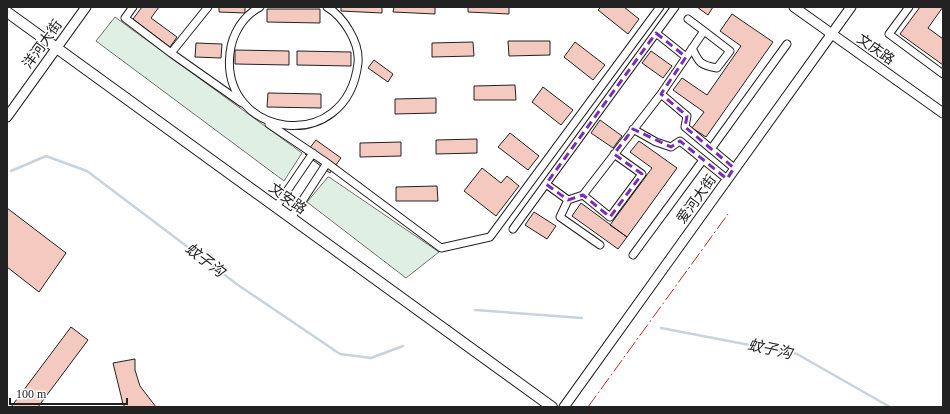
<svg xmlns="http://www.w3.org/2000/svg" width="950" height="414" font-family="'Times New Roman','Noto Sans SC',serif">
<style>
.green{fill:#e0efe3;stroke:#6f6f6f}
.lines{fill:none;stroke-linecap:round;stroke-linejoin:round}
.stream{stroke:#c7d3dd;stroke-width:2.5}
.building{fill:#f3c9c0;stroke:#222}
.minor-casing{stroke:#222;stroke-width:9}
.tertiary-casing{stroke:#222;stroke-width:11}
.secondary-casing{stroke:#222;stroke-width:12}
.minor{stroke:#fff;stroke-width:7}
.tertiary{stroke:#fff;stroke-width:9}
.secondary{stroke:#fff;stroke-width:10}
.power{stroke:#c62828;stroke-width:1;stroke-dasharray:14 3 2 3;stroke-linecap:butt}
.marked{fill:none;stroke:#7b2cbf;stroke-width:3;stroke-dasharray:8 5;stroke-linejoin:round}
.labels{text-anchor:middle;stroke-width:3;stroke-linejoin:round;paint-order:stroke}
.street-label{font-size:14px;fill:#222;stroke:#fff}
.water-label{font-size:15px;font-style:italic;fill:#222;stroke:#fff}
</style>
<rect width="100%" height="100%" fill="#fff"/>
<!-- green -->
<path class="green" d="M 115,17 L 302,153 L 284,181 L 96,41 Z
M 328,177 L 329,177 L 439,252 L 406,278 L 307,202 Z"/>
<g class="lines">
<!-- stream -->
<path class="stream" d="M 11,171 L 46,156 L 87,171 L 238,285 L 340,354 L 371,358 L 403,346
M 475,310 L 582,318
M 661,328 L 797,354 L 890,407"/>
</g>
<!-- building -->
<path class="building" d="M 142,7 L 159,7 L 151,18 L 177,37 L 170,47 L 133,19 Z
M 219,7 L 245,7 L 245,13 L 219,12 Z
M 341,7 L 382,7 L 382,13 L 341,11 Z
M 394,7 L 435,7 L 435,14 L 393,12 Z
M 468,7 L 509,7 L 509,14 L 468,12 Z
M 601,7 L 624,7 L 639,19 L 628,34 L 598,10 Z
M 697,7 L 713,7 L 708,15 Z
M 920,7 L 943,7 L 928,28 L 943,39 L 943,65 L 900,34 Z
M 267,9 L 320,9 L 320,23 L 267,22 Z
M 732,14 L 773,42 L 706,137 L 692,128 L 704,112 L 673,90 L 682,78 L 707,95 L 741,46 L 720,31 Z
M 508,41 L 550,41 L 550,55 L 509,56 Z
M 473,42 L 474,56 L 432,57 L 432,43 Z
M 575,42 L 605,65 L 593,80 L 564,57 Z
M 196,43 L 222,44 L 221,58 L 195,57 Z
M 235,50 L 289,51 L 289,65 L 235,64 Z
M 297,51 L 351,52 L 351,66 L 297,65 Z
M 651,51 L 672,66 L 663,78 L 642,63 Z
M 374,60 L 393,74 L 388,82 L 368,68 Z
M 515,85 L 516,100 L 474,100 L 474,86 Z
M 543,87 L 573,110 L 561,125 L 532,102 Z
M 268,93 L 321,94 L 321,108 L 267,107 Z
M 436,98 L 436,113 L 395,114 L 395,99 Z
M 600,120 L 622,136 L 613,148 L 591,133 Z
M 510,133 L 539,156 L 528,170 L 498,147 Z
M 477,139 L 477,153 L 436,154 L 436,140 Z
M 316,140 L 341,158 L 330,173 L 305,154 Z
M 639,141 L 677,168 L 627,237 L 610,225 L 652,168 L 630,152 Z
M 401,142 L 401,156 L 360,157 L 360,143 Z
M 482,168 L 501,183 L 507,176 L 519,186 L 496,216 L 464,191 Z
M 437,186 L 438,201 L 396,201 L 396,187 Z
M 581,203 L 627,237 L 618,249 L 572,216 Z
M 7,208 L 66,253 L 39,292 L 7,267 Z
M 534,212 L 556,226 L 547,239 L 525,225 Z
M 71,327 L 88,340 L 38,407 L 11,407 Z
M 135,359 L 135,370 L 140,386 L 156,407 L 125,407 L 123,404 L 113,363 Z"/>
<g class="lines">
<!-- minor casing -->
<g class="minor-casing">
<path id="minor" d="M 133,7 L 125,18 L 171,53
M 208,7 L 171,53 L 242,103
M 260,7 C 243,16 232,34 230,53 C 220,138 347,157 358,63 C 360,43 344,17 327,7
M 675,7 L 656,33 L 686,57
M 909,7 L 889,34 L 943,74
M 688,19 L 704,31
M 692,48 C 699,63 700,65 717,68 L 730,51 L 704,31 L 661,94 L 687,116 L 685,127 L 734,168
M 269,124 L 327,163
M 633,129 L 656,142 L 671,147 L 680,141 L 727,179
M 711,149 L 787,44
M 546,184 L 568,200 L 583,195 L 661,94
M 583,195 L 610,217 L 642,174 L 614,154
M 568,200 L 560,217 L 600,245
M 276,207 L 313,153
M 291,218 L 327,163 L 441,248 L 490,237 L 660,7
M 513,229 L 656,33
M 633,255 L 703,160"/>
</g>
<!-- tertiary casing -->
<g class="tertiary-casing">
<path id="tertiary" d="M 794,7 L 943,113
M 7,117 L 86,7
M 564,407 L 851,7"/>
</g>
<!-- secondary casing -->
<g class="secondary-casing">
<path id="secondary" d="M 7,12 L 552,407"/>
</g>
<!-- minor -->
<use href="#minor" class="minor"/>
<!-- tertiary -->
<use href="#tertiary" class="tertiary"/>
<!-- secondary -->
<use href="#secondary" class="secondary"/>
<!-- power -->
<path class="power" d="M 588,407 L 728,214"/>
</g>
<!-- marked area -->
<path class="marked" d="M 656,33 L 686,57 L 661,94 L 687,116 L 685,127 L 734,168 L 727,179 L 680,141 L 671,147 L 633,129 L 614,154 L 642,174 L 610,217 L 583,195 L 568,200 L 546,184 Z"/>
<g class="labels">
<!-- street labels -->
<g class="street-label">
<text transform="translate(42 44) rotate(-54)" y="5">洋河大街</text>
<text transform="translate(876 49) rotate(35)" y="5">文庆路</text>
<text transform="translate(288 198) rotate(36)" y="5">文安路</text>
<text transform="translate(696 199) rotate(-54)" y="5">爱河大街</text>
</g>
<!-- water labels -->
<g class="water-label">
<text transform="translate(205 260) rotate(37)" y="5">蚊子沟</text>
<text transform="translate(770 349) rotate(12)" y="5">蚊子沟</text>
</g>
</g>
<!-- border -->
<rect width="950" height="414" fill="none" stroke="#222222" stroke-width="16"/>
<!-- scale -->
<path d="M10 398v6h117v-6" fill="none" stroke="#222222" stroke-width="2"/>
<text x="16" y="398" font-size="12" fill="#222222" stroke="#ffffff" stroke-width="3" paint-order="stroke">100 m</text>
</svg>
